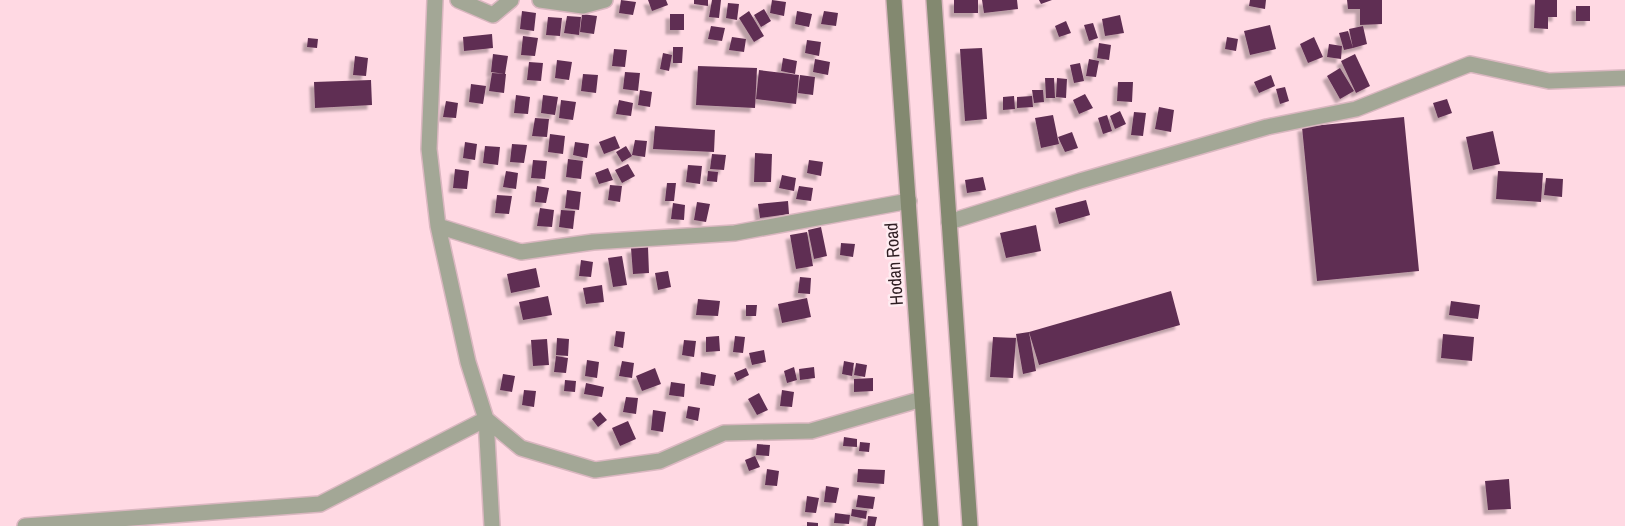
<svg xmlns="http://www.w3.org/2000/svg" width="1625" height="526" font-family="'Archivo Narrow',sans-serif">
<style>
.building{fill:#5f2f52;filter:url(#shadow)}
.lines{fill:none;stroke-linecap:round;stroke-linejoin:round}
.minor-casing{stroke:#dab7c0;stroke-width:18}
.secondary-casing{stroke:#dab7c0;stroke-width:18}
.minor{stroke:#a3a796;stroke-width:15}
.secondary{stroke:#838970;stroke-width:15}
.labels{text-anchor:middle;stroke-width:5;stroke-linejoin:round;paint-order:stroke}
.street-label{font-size:18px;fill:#2f1e23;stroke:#ffecf1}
</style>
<defs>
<filter id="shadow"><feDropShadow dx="-4.5" dy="4.5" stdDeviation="1" flood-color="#0004"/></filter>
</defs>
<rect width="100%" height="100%" fill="#ffd9e3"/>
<!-- building -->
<path class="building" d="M 621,0 L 636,2 L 633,15 L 619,13 Z
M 648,0 L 666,0 L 668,5 L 652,11 Z
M 694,0 L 708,0 L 708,6 L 694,4 Z
M 712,0 L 721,0 L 719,18 L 709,17 Z
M 772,0 L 786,2 L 784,16 L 770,13 Z
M 954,0 L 978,0 L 978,13 L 954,13 Z
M 982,0 L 1017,0 L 1018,9 L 984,13 Z
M 1039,0 L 1052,0 L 1041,4 Z
M 1250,0 L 1266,0 L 1265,9 L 1249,6 Z
M 1347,0 L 1382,0 L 1382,24 L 1360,25 L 1360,9 L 1348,9 Z
M 1535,0 L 1557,0 L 1557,17 L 1548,17 L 1548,29 L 1534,28 Z
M 728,3 L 739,4 L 737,20 L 726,18 Z
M 1576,6 L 1590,6 L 1590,21 L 1576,21 Z
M 764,9 L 771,21 L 761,27 L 754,15 Z
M 522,11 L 536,13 L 534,31 L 520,29 Z
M 749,11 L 764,36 L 754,42 L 739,18 Z
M 797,11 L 812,14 L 809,27 L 795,24 Z
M 824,11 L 838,13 L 836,26 L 821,24 Z
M 582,14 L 597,16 L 594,34 L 580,32 Z
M 670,14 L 684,14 L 684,30 L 670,30 Z
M 1120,15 L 1124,33 L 1105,36 L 1102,19 Z
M 567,16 L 581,17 L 579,35 L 564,33 Z
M 548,17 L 562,18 L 560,36 L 546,35 Z
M 1066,21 L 1071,33 L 1059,37 L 1055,26 Z
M 1093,23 L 1098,38 L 1089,41 L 1084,25 Z
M 1270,25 L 1276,49 L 1250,55 L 1244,31 Z
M 711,26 L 725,28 L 722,41 L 708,39 Z
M 1363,26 L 1367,44 L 1353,48 L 1349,29 Z
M 1348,31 L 1353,48 L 1344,50 L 1339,33 Z
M 492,34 L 493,48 L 464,51 L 463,37 Z
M 523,36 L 538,38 L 535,56 L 521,55 Z
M 732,37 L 746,39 L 744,52 L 729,50 Z
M 1227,37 L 1238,39 L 1236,51 L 1225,49 Z
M 1314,37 L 1323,57 L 1308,63 L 1300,44 Z
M 308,38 L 318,39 L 317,48 L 307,47 Z
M 807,40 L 821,42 L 819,56 L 805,53 Z
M 1099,43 L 1111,45 L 1109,60 L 1097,58 Z
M 1329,44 L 1342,46 L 1341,59 L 1327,57 Z
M 673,47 L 683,47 L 682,63 L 673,63 Z
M 982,48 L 987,119 L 965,121 L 960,49 Z
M 614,49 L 627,50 L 625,67 L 612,66 Z
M 663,53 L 672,55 L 669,71 L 660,69 Z
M 493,54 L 508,56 L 505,74 L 491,72 Z
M 1355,54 L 1370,86 L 1356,93 L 1341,61 Z
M 355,56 L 368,58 L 366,76 L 353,75 Z
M 783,58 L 797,61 L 795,74 L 781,71 Z
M 815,59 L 830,62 L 828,75 L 813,72 Z
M 1089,59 L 1099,61 L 1096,77 L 1086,76 Z
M 557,60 L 572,62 L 569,80 L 555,78 Z
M 529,62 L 543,63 L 541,81 L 527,80 Z
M 1080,63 L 1084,81 L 1074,83 L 1070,65 Z
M 698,66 L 757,68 L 755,108 L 696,105 Z
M 1340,68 L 1354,91 L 1340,99 L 1327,76 Z
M 759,70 L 799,75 L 796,104 L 756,99 Z
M 625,72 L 640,73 L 638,91 L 623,89 Z
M 492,73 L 506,74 L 504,93 L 489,91 Z
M 583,74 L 598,75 L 596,93 L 581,91 Z
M 800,75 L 815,77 L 813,95 L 798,93 Z
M 1271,75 L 1275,86 L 1259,93 L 1254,82 Z
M 1045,78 L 1054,78 L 1055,98 L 1046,98 Z
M 1057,78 L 1067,79 L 1066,98 L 1056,97 Z
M 371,80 L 372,105 L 315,108 L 314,82 Z
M 1118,82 L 1133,82 L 1132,102 L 1117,101 Z
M 471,84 L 486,86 L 483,104 L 469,102 Z
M 1285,87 L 1289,101 L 1280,104 L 1276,89 Z
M 640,90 L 652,92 L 650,107 L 638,105 Z
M 1032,90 L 1043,90 L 1044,102 L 1034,103 Z
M 1085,94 L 1093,108 L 1079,114 L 1073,100 Z
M 516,95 L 530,97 L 528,114 L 514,113 Z
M 543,95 L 558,97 L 555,115 L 541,113 Z
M 1014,96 L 1015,109 L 1003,110 L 1003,97 Z
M 1032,96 L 1033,107 L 1017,108 L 1017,97 Z
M 1447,99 L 1452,113 L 1438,118 L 1433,103 Z
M 561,100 L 576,102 L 573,120 L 559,118 Z
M 619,100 L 633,103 L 631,116 L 616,114 Z
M 446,101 L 458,103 L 456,118 L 443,117 Z
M 1159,107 L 1174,110 L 1171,132 L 1155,129 Z
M 1120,111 L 1126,124 L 1115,129 L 1110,116 Z
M 1134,112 L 1146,113 L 1143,136 L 1131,135 Z
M 1053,115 L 1059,144 L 1041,148 L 1035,118 Z
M 1107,115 L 1112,131 L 1103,134 L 1098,118 Z
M 1404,117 L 1419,271 L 1317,281 L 1302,127 Z
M 535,118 L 549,119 L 547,137 L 532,136 Z
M 655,126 L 715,130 L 714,152 L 653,149 Z
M 1493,131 L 1500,164 L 1473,170 L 1466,137 Z
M 1072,132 L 1078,148 L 1065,152 L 1058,137 Z
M 550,134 L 565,136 L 563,154 L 548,152 Z
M 615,136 L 620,148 L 604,154 L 599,142 Z
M 635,140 L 647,141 L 645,157 L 632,155 Z
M 465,142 L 477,144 L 475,160 L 463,158 Z
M 575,142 L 589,144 L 587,158 L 573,155 Z
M 512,144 L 527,145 L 524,163 L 510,162 Z
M 485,146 L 500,147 L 498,165 L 483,163 Z
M 626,146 L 632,156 L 622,162 L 616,152 Z
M 755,153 L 772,154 L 771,182 L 754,182 Z
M 712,154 L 726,155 L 724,170 L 710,169 Z
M 568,159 L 583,161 L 581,179 L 566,177 Z
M 533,160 L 547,161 L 545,179 L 531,178 Z
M 809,160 L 823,162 L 821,176 L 807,173 Z
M 628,164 L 635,176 L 622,183 L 615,170 Z
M 688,165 L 702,166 L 700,184 L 686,182 Z
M 608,168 L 613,180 L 599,184 L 595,173 Z
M 455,169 L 469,171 L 467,189 L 453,188 Z
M 506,171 L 518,173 L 516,189 L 503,187 Z
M 708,171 L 718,172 L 717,182 L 707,181 Z
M 1498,171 L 1543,173 L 1541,202 L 1496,199 Z
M 782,175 L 796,178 L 794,191 L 779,188 Z
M 983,177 L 986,190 L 967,193 L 965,180 Z
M 1546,178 L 1563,179 L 1562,197 L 1544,195 Z
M 667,183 L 676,183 L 674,201 L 665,201 Z
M 610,185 L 622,186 L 620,202 L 608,200 Z
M 537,186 L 549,188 L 546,203 L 535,202 Z
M 799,186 L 813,188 L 811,201 L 796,199 Z
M 567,190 L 581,192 L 579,210 L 565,208 Z
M 497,195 L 512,196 L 509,214 L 495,213 Z
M 1086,200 L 1090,215 L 1059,224 L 1055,208 Z
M 788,201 L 789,214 L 760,218 L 758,204 Z
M 697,202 L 710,204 L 706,222 L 694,220 Z
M 673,203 L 685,205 L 684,220 L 671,219 Z
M 540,208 L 554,210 L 552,227 L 537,226 Z
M 561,210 L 575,211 L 573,229 L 559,227 Z
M 1036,225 L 1041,251 L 1006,258 L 1000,233 Z
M 821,227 L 827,256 L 814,259 L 808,230 Z
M 807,232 L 813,266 L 796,269 L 790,235 Z
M 841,243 L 855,244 L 853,257 L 840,255 Z
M 648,247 L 649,273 L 633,274 L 631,248 Z
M 622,256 L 627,285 L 613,287 L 608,258 Z
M 581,260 L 593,262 L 591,277 L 579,276 Z
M 536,268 L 540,287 L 511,293 L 507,274 Z
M 668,271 L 671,287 L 658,290 L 655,273 Z
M 800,277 L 811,278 L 810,294 L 798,293 Z
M 602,285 L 604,302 L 586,304 L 583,288 Z
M 1171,291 L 1180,325 L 1039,365 L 1029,332 Z
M 548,296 L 552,315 L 523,320 L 519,302 Z
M 807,298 L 811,317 L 782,323 L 778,304 Z
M 698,299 L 720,301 L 718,316 L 696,315 Z
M 1451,301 L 1480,305 L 1478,319 L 1449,315 Z
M 746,305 L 757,305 L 756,316 L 746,316 Z
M 616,331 L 625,332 L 623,348 L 614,346 Z
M 1029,332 L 1036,371 L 1023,374 L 1016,334 Z
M 1443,334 L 1474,337 L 1472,361 L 1441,358 Z
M 719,336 L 720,351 L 706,352 L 706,337 Z
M 735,336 L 745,337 L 743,353 L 733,352 Z
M 993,337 L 1016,338 L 1013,378 L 990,377 Z
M 557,338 L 569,339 L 568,356 L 556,355 Z
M 547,339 L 549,365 L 533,366 L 531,340 Z
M 684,340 L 696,341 L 694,357 L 682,355 Z
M 764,350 L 766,362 L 752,365 L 749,353 Z
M 556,356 L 568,358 L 566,373 L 554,372 Z
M 587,360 L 599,362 L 597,378 L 585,376 Z
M 622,361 L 634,363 L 632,378 L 619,376 Z
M 844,361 L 854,363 L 852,376 L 842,374 Z
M 856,363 L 867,365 L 865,377 L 854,375 Z
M 794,367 L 797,380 L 787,383 L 784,371 Z
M 814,367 L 815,378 L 800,380 L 799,369 Z
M 655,368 L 661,384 L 642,391 L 636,376 Z
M 746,368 L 749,375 L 737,381 L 734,373 Z
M 701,372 L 716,375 L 714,386 L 700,384 Z
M 503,374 L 515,376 L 512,392 L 500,390 Z
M 873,378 L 873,391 L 854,392 L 854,379 Z
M 565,380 L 576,381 L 575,392 L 564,391 Z
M 671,382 L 685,384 L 684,397 L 669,395 Z
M 586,383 L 604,387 L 602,397 L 584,394 Z
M 524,390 L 536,391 L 534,407 L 522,405 Z
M 782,390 L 794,392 L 792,407 L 780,406 Z
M 759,393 L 768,410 L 757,415 L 748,399 Z
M 626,397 L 638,398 L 636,414 L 623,412 Z
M 688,406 L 700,408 L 698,421 L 686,418 Z
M 653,410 L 666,412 L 663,432 L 651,430 Z
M 600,412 L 607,420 L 598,427 L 592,419 Z
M 628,421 L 636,439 L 620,446 L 612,428 Z
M 844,437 L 857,439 L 857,447 L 843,446 Z
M 860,442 L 870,443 L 869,452 L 859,451 Z
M 757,444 L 770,445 L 769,456 L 756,455 Z
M 755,456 L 760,467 L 749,471 L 745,460 Z
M 767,469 L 779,471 L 777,486 L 765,485 Z
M 858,469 L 885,470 L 884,484 L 857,482 Z
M 1509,479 L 1511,509 L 1488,510 L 1485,481 Z
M 826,486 L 839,488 L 836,503 L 824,502 Z
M 858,495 L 875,497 L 873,509 L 856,507 Z
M 807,496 L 819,498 L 816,513 L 805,512 Z
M 852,509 L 867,511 L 866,519 L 851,516 Z
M 835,513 L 850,515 L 849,524 L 834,523 Z
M 868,516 L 877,517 L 875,526 L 867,526 Z
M 807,522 L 818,523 L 818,526 L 807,526 Z"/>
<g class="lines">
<!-- minor casing -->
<g class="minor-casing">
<path id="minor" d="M 435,0 L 429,149 L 438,226 L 521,252 L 593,242 L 735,233 L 909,201
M 458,0 L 493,15 L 511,0
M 540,0 L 583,6 L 605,0
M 949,222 L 1080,181 L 1267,127 L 1356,109 L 1470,64 L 1549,81 L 1625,78
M 438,226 L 468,362 L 486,419 L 521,448 L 595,470 L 660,461 L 724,433 L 811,431 L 922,399
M 25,526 L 320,504 L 486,419 L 492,526"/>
</g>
<!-- secondary casing -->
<g class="secondary-casing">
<path id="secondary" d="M 894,0 L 931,526
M 934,0 L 970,526"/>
</g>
<!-- minor -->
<use href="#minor" class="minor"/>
<!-- secondary -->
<use href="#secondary" class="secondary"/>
</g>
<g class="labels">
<!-- street labels -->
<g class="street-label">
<text transform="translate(894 264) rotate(-94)" y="6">Hodan Road</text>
</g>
</g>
</svg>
